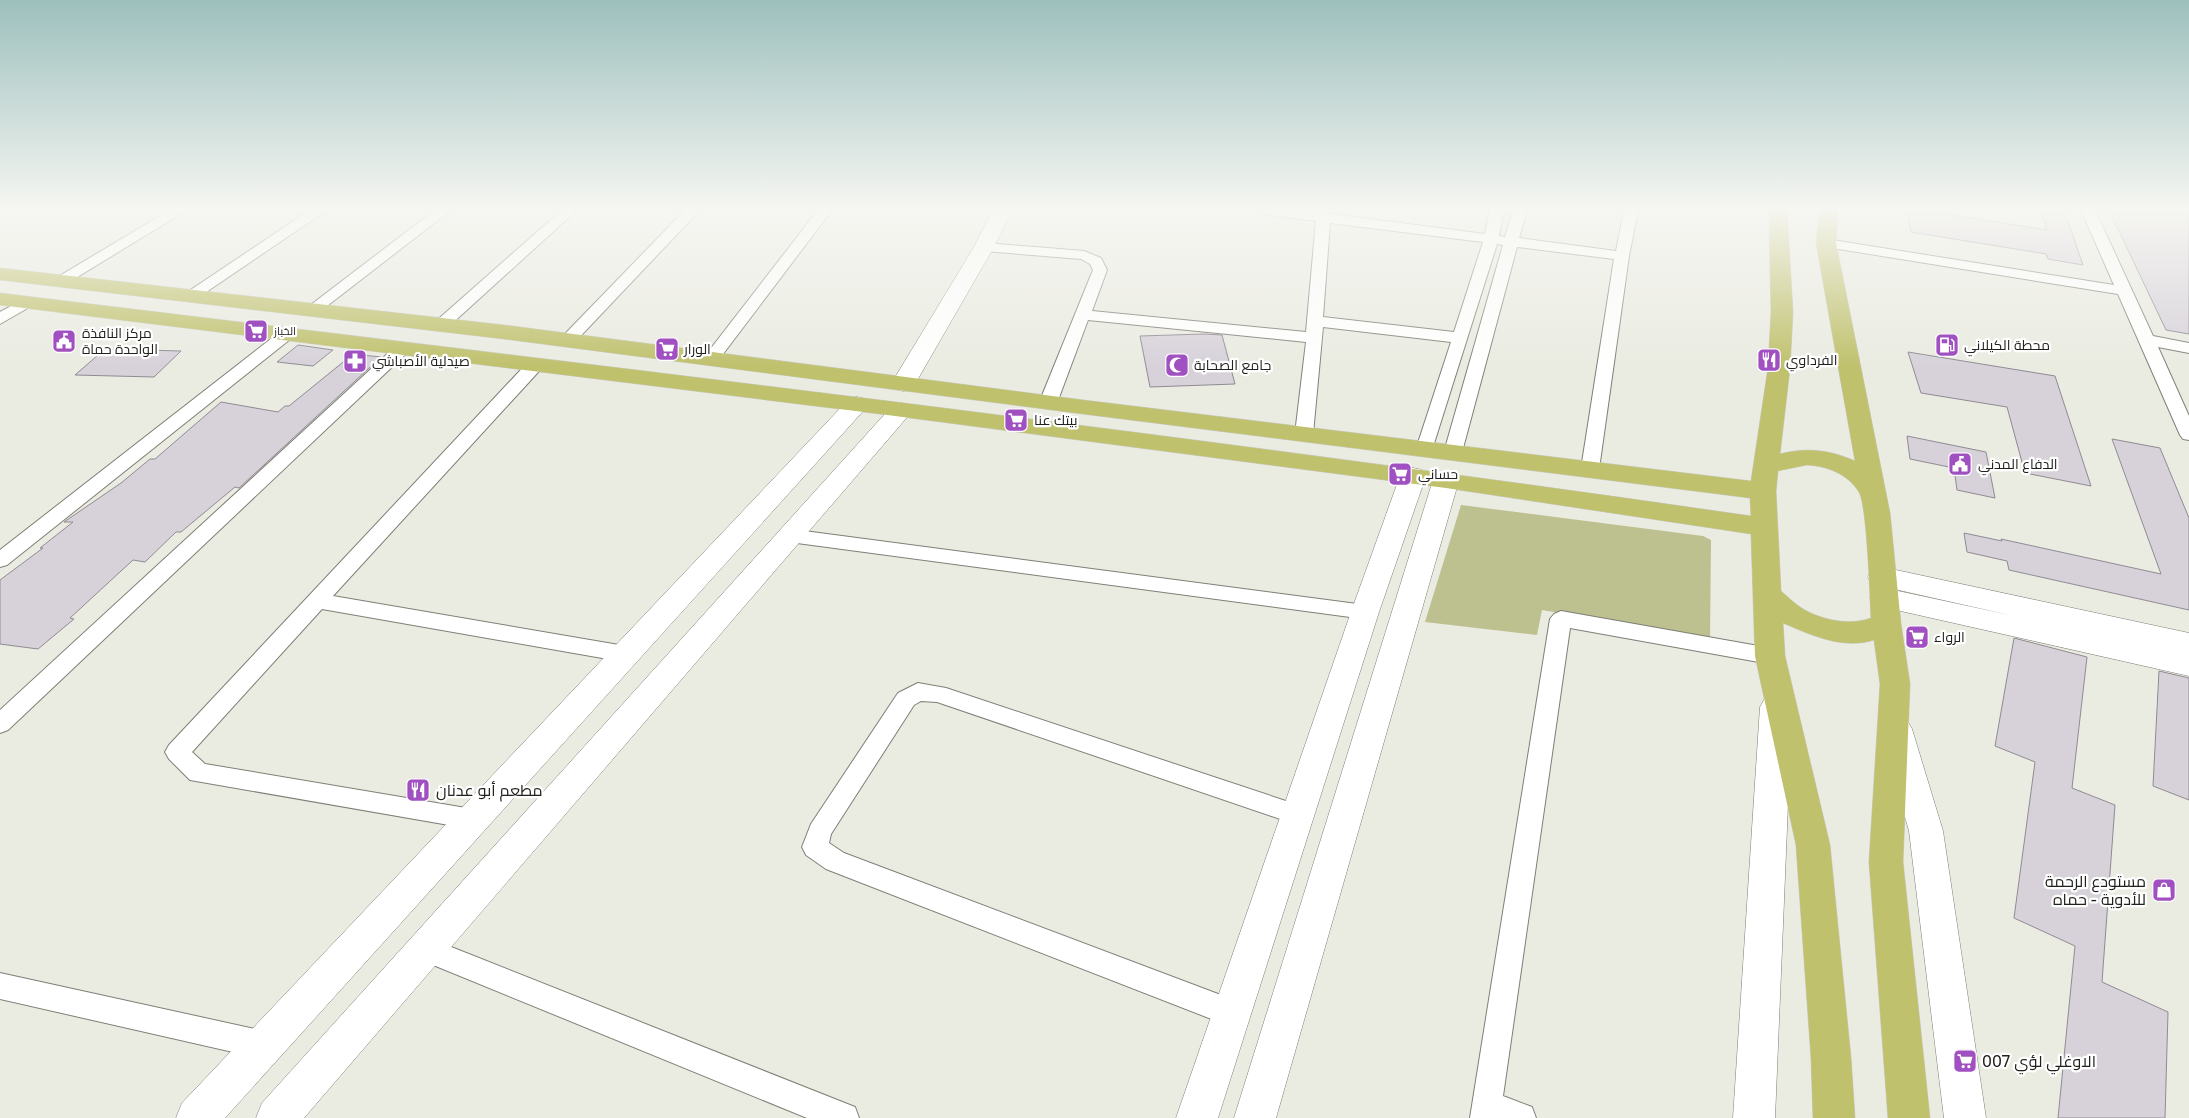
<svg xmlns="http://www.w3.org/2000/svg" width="2189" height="1118" font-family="'Golos Text',Cairo,sans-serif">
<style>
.green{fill:#bdc08f}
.building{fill:#d7d2da;stroke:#908b93}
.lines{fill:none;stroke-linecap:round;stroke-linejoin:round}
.street-casing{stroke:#7f7f77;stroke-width:2}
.secondary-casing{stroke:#7f7f77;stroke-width:1}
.primary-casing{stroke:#cacac9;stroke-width:1}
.street{fill:#fff;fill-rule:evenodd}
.secondary{fill:#fff;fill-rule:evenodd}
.primary{fill:#bfc16d;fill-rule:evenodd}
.labels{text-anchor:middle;stroke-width:4.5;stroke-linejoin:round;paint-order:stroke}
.far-poi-label{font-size:11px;fill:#21211e;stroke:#fff;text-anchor:start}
.poi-label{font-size:14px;fill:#21211e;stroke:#fff;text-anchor:start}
.near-poi-label{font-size:16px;fill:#21211e;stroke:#fff;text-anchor:start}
</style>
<rect width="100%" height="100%" fill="#eaebe1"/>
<!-- green -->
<path class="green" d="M 1461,505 L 1703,536 L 1711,540 L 1710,639 L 1542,610 L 1537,635 L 1425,622 Z"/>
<!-- building -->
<path class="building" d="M 1907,210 L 1920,210 L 2047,230 L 2040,210 L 2064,210 L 2083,265 L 2048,259 L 2046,254 L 1911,232 Z
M 2109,210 L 2189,210 L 2189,334 L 2166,330 Z
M 1204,334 L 1222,335 L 1235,384 L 1150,387 L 1140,336 Z
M 298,345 L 333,350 L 313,366 L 277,362 Z
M 105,349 L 181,351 L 154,377 L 75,375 Z
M 1908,352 L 2055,376 L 2091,486 L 2025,473 L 2007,407 L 1921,393 Z
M 353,354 L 381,357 L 239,488 L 235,487 L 181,532 L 176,532 L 145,562 L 133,560 L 70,618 L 74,619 L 38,649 L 0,644 L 0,580 L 43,548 L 40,548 L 73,522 L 64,522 L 121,483 L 150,459 L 155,459 L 221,402 L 278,412 L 285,406 L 289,406 Z
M 1907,436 L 1986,452 L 1995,498 L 1957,490 L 1954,468 L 1910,459 Z
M 2112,439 L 2160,448 L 2189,518 L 2189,610 L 2009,570 L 2007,561 L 1967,552 L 1964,533 L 2002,541 L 2001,539 L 2161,574 Z
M 2014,638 L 2087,657 L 2072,788 L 2115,805 L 2102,982 L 2168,1012 L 2165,1118 L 2058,1118 L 2075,946 L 2014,918 L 2035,762 L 1995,746 Z
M 2159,671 L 2189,678 L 2189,800 L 2153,786 Z"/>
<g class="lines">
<!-- street casing -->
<g class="street-casing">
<path id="street" d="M 170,210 L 187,210 L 66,284 L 56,284 L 53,281 L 56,278 Z
M 310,210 L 327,210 L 196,299 L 186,299 L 183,296 L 186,293 Z
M 435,210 L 451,210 L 318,313 L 308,313 L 305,310 L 308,307 Z
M 562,210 L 577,210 L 447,328 L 435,328 L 433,325 L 435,322 Z
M 685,210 L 700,210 L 573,344 L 561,344 L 559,341 L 561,338 Z
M 818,210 L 832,210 L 717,362 L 705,362 L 703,359 L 705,356 Z
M 1257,210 L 1298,210 L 1323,213 L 1485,234 L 1490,210 L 1504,210 L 1499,236 L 1505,237 L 1513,210 L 1527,210 L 1519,238 L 1616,251 L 1624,210 L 1638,210 L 1629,256 L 1599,469 L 1597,473 L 1590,475 L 1583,473 L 1581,469 L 1614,259 L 1517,247 L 1462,452 L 1459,456 L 1453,458 L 1447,456 L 1444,452 L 1503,245 L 1497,244 L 1431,453 L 1425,455 L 1419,453 L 1416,449 L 1451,342 L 1323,327 L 1313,434 L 1310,438 L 1304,439 L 1298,438 L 1295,434 L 1306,342 L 1088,320 L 1057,403 L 1054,407 L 1042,407 L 1039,403 L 1093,270 L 1090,264 L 1081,259 L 984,251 L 979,250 L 977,247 L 979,244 L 984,243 L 1084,251 L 1101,258 L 1107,270 L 1092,311 L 1306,332 L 1316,221 L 1264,214 ZM 1330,223 L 1483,242 L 1454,332 L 1323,317 Z
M 2081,210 L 2095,210 L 2153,336 L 2189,343 L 2189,353 L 2158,347 L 2189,416 L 2189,440 L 2183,439 L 2180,435 L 2118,294 L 1826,247 L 1819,243 L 1826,239 L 2114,285 Z
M 28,297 L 33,299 L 36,302 L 33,305 L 0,324 L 0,312 Z
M 287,329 L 293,331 L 295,334 L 293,337 L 7,565 L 0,567 L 0,550 L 281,331 Z
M 403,343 L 409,345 L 411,348 L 409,351 L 8,730 L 0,733 L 0,710 L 397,345 Z
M 535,360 L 541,361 L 543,365 L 541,369 L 333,596 L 625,646 L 633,648 L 636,654 L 633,660 L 625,662 L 322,609 L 192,752 L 205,764 L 472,809 L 481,812 L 484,819 L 481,826 L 472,829 L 190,780 L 169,759 L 165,752 L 169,745 L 529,361 Z
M 789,529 L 1365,605 L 1372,607 L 1375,612 L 1372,617 L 1365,619 L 782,541 L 779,536 L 782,531 Z
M 1561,611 L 1770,648 L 1778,650 L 1781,656 L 1778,662 L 1770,664 L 1570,628 L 1503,1096 L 1532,1107 L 1536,1118 L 1470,1118 L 1550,619 L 1554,614 Z
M 918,683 L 946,688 L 1307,808 L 1310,815 L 1307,822 L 1298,825 L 937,702 L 921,701 L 914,705 L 831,834 L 829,843 L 844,853 L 1242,1003 L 1246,1013 L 1242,1023 L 1232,1027 L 826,869 L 806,855 L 802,847 L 811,824 L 898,693 Z
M 426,937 L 855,1107 L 859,1118 L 807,1118 L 416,958 L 413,949 L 416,940 Z
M 0,973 L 264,1031 L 274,1035 L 278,1045 L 274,1055 L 264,1059 L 0,999 Z"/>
</g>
<!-- secondary casing -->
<g class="secondary-casing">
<path id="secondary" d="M 993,210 L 1012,210 L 994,247 L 915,384 L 911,389 L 903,391 L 895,389 L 891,384 L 974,247 Z
M 857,397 L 865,399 L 869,404 L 865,409 L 225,1118 L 176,1118 L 182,1103 L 849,399 Z
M 901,403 L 909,405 L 913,410 L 909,415 L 304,1118 L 256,1118 L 262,1103 L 893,405 Z
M 1413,468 L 1422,470 L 1426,476 L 1379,612 L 1218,1118 L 1176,1118 L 1351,612 L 1400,476 L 1404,470 Z
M 1446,472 L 1455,474 L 1459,480 L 1276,1118 L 1234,1118 L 1433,480 L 1437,474 Z
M 1882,567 L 2189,633 L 2189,676 L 1874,605 L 1870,598 L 1874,591 L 1884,588 L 2014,616 L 1872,584 L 1868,577 L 1872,570 Z
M 1776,695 L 1787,698 L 1792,707 L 1775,1118 L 1733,1118 L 1760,707 L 1765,698 Z
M 1896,717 L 1907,720 L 1912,729 L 1943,831 L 1986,1118 L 1944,1118 L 1909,831 L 1880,729 L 1885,720 Z"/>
</g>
<!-- primary casing -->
<g class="primary-casing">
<path id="primary" d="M 1769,210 L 1787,210 L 1793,312 L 1790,368 L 1780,454 C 1807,447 1830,450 1855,461 L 1816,243 L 1820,210 L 1838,210 L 1836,243 L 1890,513 L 1901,624 L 1910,684 L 1903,862 L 1930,1118 L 1888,1118 L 1869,862 L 1880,684 L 1874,640 C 1843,650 1811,635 1783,623 L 1785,656 L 1830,845 L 1851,1058 L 1855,1118 L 1813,1118 L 1811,1058 L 1796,845 L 1755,656 L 1751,534 L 1446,488 L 872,413 L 0,305 L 0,293 C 584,364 1169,432 1751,516 L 1750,498 L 1083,414 L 504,339 L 0,280 L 0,268 L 504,325 L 1083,400 L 1751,481 L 1768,368 L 1771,312 ZM 1807,465 C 1827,466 1848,474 1859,492 C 1867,505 1870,598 1871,618 C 1850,626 1822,620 1803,609 C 1795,604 1788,597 1781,591 L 1776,491 L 1778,471 Z"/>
</g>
<!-- street -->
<use href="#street" class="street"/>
<!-- secondary -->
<use href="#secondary" class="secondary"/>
<!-- primary -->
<use href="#primary" class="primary"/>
</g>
<!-- sky -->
<linearGradient id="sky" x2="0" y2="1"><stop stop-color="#9dc0bd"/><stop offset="0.57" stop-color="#f6f6f2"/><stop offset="1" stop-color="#f6f6f2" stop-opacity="0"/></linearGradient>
<rect width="2189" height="367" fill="url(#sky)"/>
<!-- icons -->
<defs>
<g id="supermarket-square" transform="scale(1.25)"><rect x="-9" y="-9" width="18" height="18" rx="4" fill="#a050c1" stroke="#fff"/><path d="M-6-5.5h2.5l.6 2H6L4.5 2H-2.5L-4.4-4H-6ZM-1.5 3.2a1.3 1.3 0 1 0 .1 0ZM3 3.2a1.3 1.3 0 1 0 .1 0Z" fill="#fff"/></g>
<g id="civic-square" transform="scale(1.25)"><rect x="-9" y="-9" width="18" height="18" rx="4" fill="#a050c1" stroke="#fff"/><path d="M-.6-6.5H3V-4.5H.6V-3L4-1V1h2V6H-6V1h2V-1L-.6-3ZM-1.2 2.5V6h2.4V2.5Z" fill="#fff"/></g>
<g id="fuel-square" transform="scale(1.25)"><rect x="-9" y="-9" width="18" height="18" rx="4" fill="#a050c1" stroke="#fff"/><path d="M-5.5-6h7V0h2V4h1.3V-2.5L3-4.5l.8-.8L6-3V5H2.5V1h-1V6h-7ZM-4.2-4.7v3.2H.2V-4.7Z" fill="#fff"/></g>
<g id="restaurant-square" transform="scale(1.25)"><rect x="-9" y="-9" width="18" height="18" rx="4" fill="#a050c1" stroke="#fff"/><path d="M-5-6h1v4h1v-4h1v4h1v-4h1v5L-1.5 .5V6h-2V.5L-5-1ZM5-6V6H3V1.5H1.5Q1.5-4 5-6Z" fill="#fff"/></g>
<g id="pharmacy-square" transform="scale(1.25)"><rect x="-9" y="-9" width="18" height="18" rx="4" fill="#a050c1" stroke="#fff"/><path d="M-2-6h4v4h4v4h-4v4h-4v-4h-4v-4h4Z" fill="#fff"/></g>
<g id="mosque-square" transform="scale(1.25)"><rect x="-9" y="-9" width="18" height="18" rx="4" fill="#a050c1" stroke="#fff"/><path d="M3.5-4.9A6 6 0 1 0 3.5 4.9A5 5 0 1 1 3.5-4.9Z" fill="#fff"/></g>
<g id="shop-square" transform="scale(1.25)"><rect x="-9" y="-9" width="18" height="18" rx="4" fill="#a050c1" stroke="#fff"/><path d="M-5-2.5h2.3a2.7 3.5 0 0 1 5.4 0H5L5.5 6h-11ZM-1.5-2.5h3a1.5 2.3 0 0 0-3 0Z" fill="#fff"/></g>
</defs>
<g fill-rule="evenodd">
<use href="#supermarket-square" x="256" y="331"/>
<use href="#civic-square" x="64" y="341"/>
<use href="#fuel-square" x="1947" y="345"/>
<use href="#supermarket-square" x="667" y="349"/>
<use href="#restaurant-square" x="1769" y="360"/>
<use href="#pharmacy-square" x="355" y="361"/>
<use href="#mosque-square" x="1177" y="365"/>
<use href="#supermarket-square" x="1016" y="420"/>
<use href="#civic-square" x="1960" y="464"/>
<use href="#supermarket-square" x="1400" y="474"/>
<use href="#supermarket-square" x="1917" y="637"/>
<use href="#restaurant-square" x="418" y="790"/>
<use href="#shop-square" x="2164" y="890"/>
<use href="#supermarket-square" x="1965" y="1061"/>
</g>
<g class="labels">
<!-- far-poi labels -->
<g class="far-poi-label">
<text x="274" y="335">الخباز</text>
</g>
<!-- poi labels -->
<g class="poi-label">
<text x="82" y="338">مركز النافذة<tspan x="82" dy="16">الواحدة حماة</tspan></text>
<text x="1964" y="350">محطة الكيلاني</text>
<text x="684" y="354">الورار</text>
<text x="1786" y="365">الفرداوي</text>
<text x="372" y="366">صيدلية الأصباشي</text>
<text x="1194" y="370">جامع الصحابة</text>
<text x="1034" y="425">بيتك عنا</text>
<text x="1978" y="469">الدفاع المدني</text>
<text x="1418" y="479">حساني</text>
<text x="1934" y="642">الرواء</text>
</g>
<!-- near-poi labels -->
<g class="near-poi-label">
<text x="436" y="796">مطعم أبو عدنان</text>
<text x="2146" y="887" text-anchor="end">مستودع الرحمة<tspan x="2146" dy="18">للأدوية - حماه</tspan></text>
<text x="1982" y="1067">الاوغلي لؤي 007</text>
</g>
</g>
</svg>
